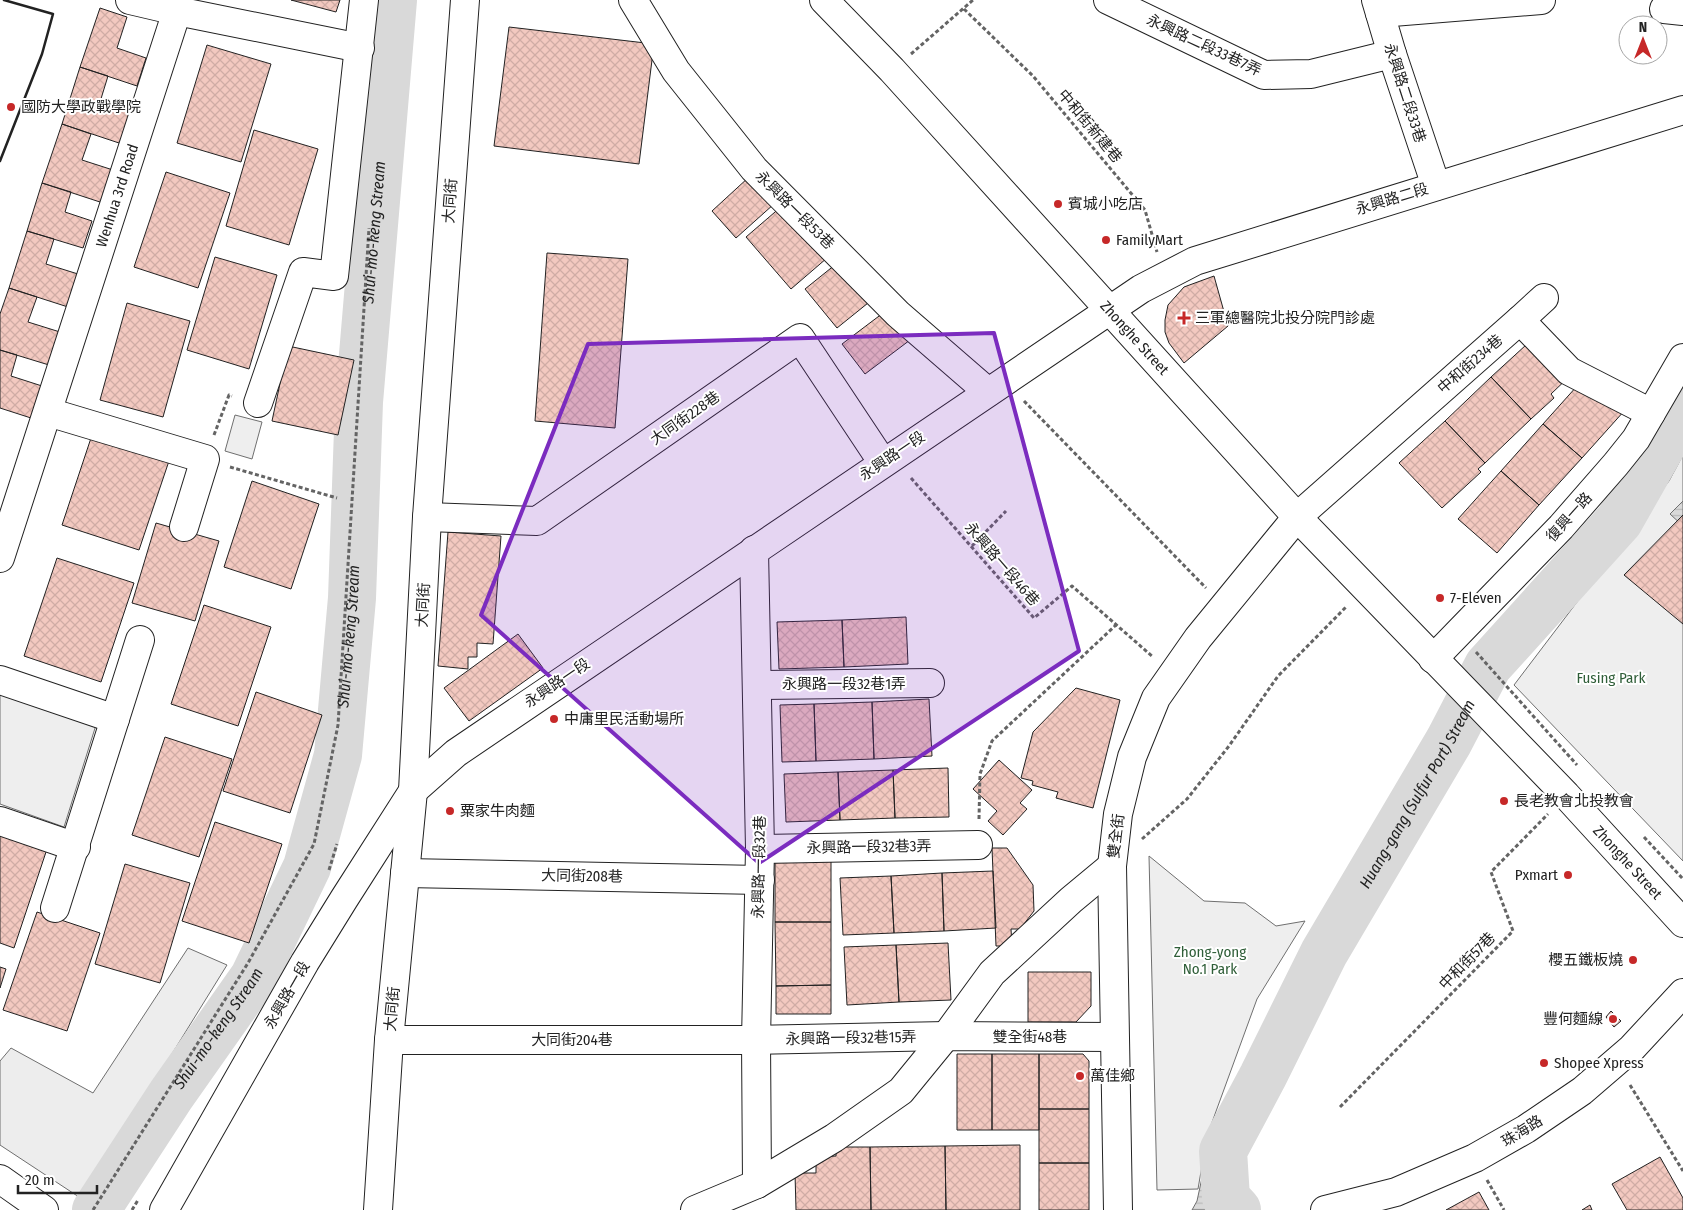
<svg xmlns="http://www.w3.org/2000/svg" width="1683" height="1210" font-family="'Fira Sans Condensed','Noto Sans TC',sans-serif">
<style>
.green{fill:#eee;stroke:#6f6f6f}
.parking{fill:#ededed;stroke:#6f6f6f}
.water{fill:url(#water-rules);stroke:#6f6f6f}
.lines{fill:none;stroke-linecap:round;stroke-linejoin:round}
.river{stroke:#d9d9d9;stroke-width:48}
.building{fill:url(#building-cross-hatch);stroke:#222}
.minor-casing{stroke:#222;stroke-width:30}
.path{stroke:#646464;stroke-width:3;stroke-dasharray:4 2.5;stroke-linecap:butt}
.minor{stroke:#fff;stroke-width:28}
.wall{stroke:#222;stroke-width:2.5}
.marked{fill:#7b2cbf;fill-opacity:0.2;stroke:#7b2cbf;stroke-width:4;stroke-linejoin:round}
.poi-dot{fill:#c62828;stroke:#fff;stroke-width:2}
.labels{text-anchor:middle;stroke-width:4;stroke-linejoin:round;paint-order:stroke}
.street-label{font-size:15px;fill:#222;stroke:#fff}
.poi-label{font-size:15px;fill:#222;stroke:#fff;text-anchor:start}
.park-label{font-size:15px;fill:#2f5e38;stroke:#fff}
.water-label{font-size:16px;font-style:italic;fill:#222;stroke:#fff}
</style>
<defs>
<pattern id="water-rules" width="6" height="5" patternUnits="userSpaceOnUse" patternTransform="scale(1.25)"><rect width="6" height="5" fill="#d9d9d9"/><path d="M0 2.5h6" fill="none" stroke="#bababa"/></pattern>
<pattern id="building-cross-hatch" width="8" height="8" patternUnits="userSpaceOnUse" patternTransform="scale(1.25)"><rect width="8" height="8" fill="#f3c9c0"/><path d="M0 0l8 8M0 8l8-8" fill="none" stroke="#d0aca5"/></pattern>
</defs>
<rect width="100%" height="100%" fill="#fff"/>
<!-- green -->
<path class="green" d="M 235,415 L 262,422 L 252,459 L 225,451 Z
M 1683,455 L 1683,861 L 1514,685 L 1669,481 Z
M 0,694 L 96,725 L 64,827 L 0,804 Z
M 1149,856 L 1204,901 L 1245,903 L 1276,926 L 1305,921 L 1257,999 L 1207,1136 L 1198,1189 L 1157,1190 Z"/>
<!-- parking -->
<path class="parking" d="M 188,948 L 227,965 L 82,1199 L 0,1145 L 0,1061 L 11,1048 L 93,1093 Z"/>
<!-- water -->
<path class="water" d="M 1683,501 L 1683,526 L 1670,514 Z
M 1238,1172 L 1240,1196 L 1254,1210 L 1192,1210 L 1197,1201 L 1203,1173 Z"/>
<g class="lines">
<!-- river -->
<g class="river">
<path id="s1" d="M 96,1210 L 171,1095 L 254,977 L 307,867 L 338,755 L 352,598 L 359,402 L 393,0"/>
<path id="s2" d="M 1237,1210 L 1226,1198 L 1223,1151 L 1263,1076 L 1324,953 L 1449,741 L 1488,666 L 1619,521 L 1683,408"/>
</g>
</g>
<!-- building -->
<path class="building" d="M 291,0 L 340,0 L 336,12 Z
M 100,8 L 127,17 L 117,48 L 146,58 L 137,86 L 80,67 Z
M 509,27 L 654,44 L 639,164 L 494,146 Z
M 207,45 L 271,64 L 241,162 L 177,143 Z
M 80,67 L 108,76 L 100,102 L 132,112 L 122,144 L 62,124 Z
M 62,124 L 91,134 L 82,160 L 113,170 L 103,203 L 42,183 Z
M 254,130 L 318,149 L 289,245 L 226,226 Z
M 166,172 L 230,193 L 198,288 L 134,267 Z
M 749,177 L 774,204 L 736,238 L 712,211 Z
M 42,183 L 71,192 L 65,212 L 92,221 L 83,248 L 27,231 Z
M 782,206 L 827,258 L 791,289 L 746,237 Z
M 27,231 L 54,239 L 46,264 L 78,274 L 68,307 L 9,288 Z
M 547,253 L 628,259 L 615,428 L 535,421 Z
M 215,257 L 277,275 L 249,369 L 187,350 Z
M 841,260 L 873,299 L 837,328 L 805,289 Z
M 1214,276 L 1228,326 L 1184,363 L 1169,343 L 1165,332 L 1165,320 L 1168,305 L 1184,287 Z
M 9,288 L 37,297 L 28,322 L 60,332 L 49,365 L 0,350 L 0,314 Z
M 127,303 L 190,321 L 163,417 L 100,400 Z
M 891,307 L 914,337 L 865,374 L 842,344 Z
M 1538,334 L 1574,372 L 1551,394 L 1554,398 L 1531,419 L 1491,377 Z
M 288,346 L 354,360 L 338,435 L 272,421 Z
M 0,350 L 17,355 L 11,376 L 42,386 L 31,418 L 0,408 Z
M 1586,376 L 1625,410 L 1582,458 L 1543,424 Z
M 1491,377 L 1531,419 L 1485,463 L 1445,421 Z
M 1445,421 L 1485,463 L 1478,469 L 1481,472 L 1442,508 L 1399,463 Z
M 1543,424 L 1582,458 L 1539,505 L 1501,471 Z
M 95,426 L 172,452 L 139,550 L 62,525 Z
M 1501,471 L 1539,505 L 1497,553 L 1458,519 Z
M 252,481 L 319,504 L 291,589 L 224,567 Z
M 1683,515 L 1683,624 L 1624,575 Z
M 156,523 L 219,541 L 195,621 L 132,603 Z
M 448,532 L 501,536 L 493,644 L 477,643 L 477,657 L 468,657 L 468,669 L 438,666 Z
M 57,558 L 134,583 L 101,682 L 24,656 Z
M 204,605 L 271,627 L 238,726 L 171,704 Z
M 906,617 L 908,664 L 844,667 L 842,620 Z
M 842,620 L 844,667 L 779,669 L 777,622 Z
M 518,634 L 543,668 L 469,721 L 444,688 Z
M 1076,688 L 1120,700 L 1093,808 L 1056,798 L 1058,792 L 1032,785 L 1033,781 L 1021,778 L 1033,732 Z
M 256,692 L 322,715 L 290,813 L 223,791 Z
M 929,699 L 932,756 L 874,759 L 872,702 Z
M 872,702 L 874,759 L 816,761 L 814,704 Z
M 814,704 L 816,761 L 782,762 L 780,705 Z
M 165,737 L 232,759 L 199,857 L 132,835 Z
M 999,760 L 1032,790 L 1020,803 L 1027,809 L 1003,835 L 988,821 L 997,811 L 973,789 Z
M 948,768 L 949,817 L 895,818 L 893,770 Z
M 893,770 L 895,818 L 840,820 L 838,772 Z
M 838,772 L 840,820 L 786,822 L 784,774 Z
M 215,822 L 282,844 L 249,943 L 182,921 Z
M 0,834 L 47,849 L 14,948 L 0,943 Z
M 992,848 L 1007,848 L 1033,885 L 1034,911 L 1020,929 L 1011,929 L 1012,946 L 996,946 Z
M 775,859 L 831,859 L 831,922 L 775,922 Z
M 125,864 L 190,883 L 160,983 L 95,964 Z
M 993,871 L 996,928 L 944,931 L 942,873 Z
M 942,873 L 944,931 L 894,933 L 891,876 Z
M 891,876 L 894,933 L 843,935 L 840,878 Z
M 37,912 L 100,933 L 67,1031 L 3,1010 Z
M 775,922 L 831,922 L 831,985 L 776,986 Z
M 948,943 L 951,1000 L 899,1002 L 896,945 Z
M 896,945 L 899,1002 L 847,1005 L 844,947 Z
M 0,967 L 6,969 L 0,988 Z
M 1028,972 L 1091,972 L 1091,1006 L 1076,1022 L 1028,1022 Z
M 831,985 L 831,1014 L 776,1014 L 776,986 Z
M 1611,1011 L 1621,1021 L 1614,1027 L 1606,1017 Z
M 957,1054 L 992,1054 L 992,1130 L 957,1130 Z
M 992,1054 L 1039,1054 L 1039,1130 L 992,1130 Z
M 1039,1054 L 1083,1054 L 1089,1061 L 1089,1109 L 1039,1109 Z
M 1039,1109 L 1089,1109 L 1089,1163 L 1039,1163 Z
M 1020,1145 L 1020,1210 L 946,1210 L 945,1146 Z
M 945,1146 L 946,1210 L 871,1210 L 870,1147 Z
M 836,1147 L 870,1147 L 871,1210 L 796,1210 L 795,1173 L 816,1173 L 816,1157 L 836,1156 Z
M 1660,1157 L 1683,1198 L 1683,1210 L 1627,1210 L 1612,1184 Z
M 1039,1163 L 1089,1163 L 1089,1210 L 1039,1210 Z
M 1479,1192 L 1489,1210 L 1446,1210 Z
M 1590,1205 L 1592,1210 L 1582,1210 Z"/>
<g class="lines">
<!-- minor casing -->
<g class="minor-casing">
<g id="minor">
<path d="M 130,0 L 177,11"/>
<path d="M 633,0 L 676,71 L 754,169 L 898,314 L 988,392"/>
<path id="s3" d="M 824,0 L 892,70 L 1297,517 L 1566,795 L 1683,923"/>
<path d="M 1108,0 L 1264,75 L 1311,74 L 1392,54"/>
<path d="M 1376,0 L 1392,54 L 1436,186"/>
<path d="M 1664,9 L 1683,11"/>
<path d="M 1380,13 L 1541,0"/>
<path d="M 1520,320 L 1544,298"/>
<path d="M 258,403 L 303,272 L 334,276 L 364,0"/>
<path d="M 48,412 L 205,459 L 184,527"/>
<path d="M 427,517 L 537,521 L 800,338 L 883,463"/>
<path d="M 754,550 L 760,849 L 756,1040 L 757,1184"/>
<path id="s4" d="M 0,558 L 177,11 L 360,48"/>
<path d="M 1433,659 L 1561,527 L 1616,464 L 1636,439 L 1683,358"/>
<path d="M 0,680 L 115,719"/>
<path d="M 758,685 L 930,683"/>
<path d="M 0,821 L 76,847"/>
<path d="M 760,849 L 978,845"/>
<path d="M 405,873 L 760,880"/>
<path d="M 55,908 L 140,640"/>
<path d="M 389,1040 L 756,1040 L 946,1036 L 1114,1037"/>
<path d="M 0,1179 L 44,1210"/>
<path d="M 164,1210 L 305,962 L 344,899 L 413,791 L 456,753 L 1141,289 L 1195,261 L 1683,110"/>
<path d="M 378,1210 L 389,1040 L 413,791 L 427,517 L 465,0"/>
<path d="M 695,1210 L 757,1184 L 834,1138 L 901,1091 L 946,1036 L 992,973 L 1071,900 L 1112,866"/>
<path d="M 1118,1210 L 1112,866 L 1118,814 L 1132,757 L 1156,698 L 1198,638 L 1297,517 L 1520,320 L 1569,371 L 1651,413"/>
<path d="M 1325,1210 L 1396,1192 L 1475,1158 L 1526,1129 L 1582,1091 L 1632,1048 L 1683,993"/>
</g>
</g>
<!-- path -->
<path class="path" d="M 964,9 L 1033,76 L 1145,210 L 1157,252
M 911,54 L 973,0
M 1024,401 L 1206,588
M 214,435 L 229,395 L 232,396
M 230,467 L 337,498
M 911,478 L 1034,618 L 1072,586 L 1153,657
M 972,546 L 1006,511
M 1476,652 L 1577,765
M 979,819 L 980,774 L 992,741 L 1116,625
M 1644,837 L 1683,879
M 1142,839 L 1187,799 L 1229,746 L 1278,676 L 1347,606
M 329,870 L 337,844
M 1630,1085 L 1683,1171
M 1340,1107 L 1513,931 L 1491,872 L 1548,814
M 1487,1180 L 1504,1210
M 93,1210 L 248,963 L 314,844 L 338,725 L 369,228
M 132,1210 L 138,1200"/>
<!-- minor -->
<use href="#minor" class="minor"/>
<!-- wall -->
<path class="wall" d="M 0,161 L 42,54 L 53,14 L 4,0"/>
</g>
<!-- marked area -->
<path class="marked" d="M 994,333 L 1079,651 L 759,863 L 481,615 L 588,344 Z"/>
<!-- markers -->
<g class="poi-dot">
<circle cx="11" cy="107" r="5"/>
<circle cx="1058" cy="204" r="5"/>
<circle cx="1106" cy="240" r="5"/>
<path d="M1181.5 310.5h5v5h5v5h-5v5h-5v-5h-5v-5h5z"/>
<circle cx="1440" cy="598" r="5"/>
<circle cx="554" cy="719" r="5"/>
<circle cx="1504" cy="801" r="5"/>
<circle cx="450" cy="811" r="5"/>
<circle cx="1568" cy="875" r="5"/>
<circle cx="1633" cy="960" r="5"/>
<circle cx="1613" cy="1019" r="5"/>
<circle cx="1544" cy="1063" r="5"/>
<circle cx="1080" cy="1076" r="5"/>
</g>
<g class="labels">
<!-- street labels -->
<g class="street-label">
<text transform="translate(1204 45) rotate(25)" y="5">永興路二段33巷7弄</text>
<text transform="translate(1405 93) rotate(72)" y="5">永興路二段33巷</text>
<text transform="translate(1090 126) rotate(50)" y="5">中和街新建巷</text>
<text dy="5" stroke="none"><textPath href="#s4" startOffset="381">Wenhua 3rd Road</textPath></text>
<text transform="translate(1392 199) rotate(-17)" y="5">永興路二段</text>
<text transform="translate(450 201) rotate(-86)" y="5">大同街</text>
<text transform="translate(795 210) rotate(45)" y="5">永興路一段53巷</text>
<text dy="5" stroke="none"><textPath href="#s3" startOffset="459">Zhonghe Street</textPath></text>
<text transform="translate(1470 364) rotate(-41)" y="5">中和街234巷</text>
<text transform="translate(685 418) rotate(-35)" y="5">大同街228巷</text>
<text transform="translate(892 456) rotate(-34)" y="5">永興路一段</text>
<text transform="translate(1569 517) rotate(-48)" y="5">復興一路</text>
<text transform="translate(1002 564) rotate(49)" y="5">永興路一段46巷</text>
<text transform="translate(423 605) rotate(-87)" y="5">大同街</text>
<text transform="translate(557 683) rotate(-34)" y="5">永興路一段</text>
<text x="844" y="689">永興路一段32巷1弄</text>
<text transform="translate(1116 836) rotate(-83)" y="5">雙全街</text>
<text transform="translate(869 847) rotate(-1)" y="5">永興路一段32巷3弄</text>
<text dy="5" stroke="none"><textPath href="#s3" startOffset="1179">Zhonghe Street</textPath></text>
<text transform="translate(759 867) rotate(-89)" y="5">永興路一段32巷</text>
<text transform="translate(582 876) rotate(1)" y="5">大同街208巷</text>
<text transform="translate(1467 961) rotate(-46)" y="5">中和街57巷</text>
<text transform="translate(287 995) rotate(-60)" y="5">永興路一段</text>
<text transform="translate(392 1009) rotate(-85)" y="5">大同街</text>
<text x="1030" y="1042">雙全街48巷</text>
<text transform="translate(851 1038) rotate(-1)" y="5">永興路一段32巷15弄</text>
<text x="572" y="1045">大同街204巷</text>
<text transform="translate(1522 1131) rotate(-32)" y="5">珠海路</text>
</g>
<!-- poi labels -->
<g class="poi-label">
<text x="21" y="112">國防大學政戰學院</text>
<text x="1068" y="209">賓城小吃店</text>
<text x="1116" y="245">FamilyMart</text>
<text x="1195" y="323">三軍總醫院北投分院門診處</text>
<text x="1450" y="603">7-Eleven</text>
<text x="564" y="724">中庸里民活動場所</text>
<text x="1514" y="806">長老教會北投教會</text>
<text x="460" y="816">粟家牛肉麵</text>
<text x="1558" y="880" text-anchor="end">Pxmart</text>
<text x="1623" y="965" text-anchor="end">櫻五鐵板燒</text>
<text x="1603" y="1024" text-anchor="end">豐何麵線</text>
<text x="1554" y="1068">Shopee Xpress</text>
<text x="1090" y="1081">萬佳鄉</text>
</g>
<!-- park labels -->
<g class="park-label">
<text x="1611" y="683">Fusing Park</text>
<text x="1210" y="957">Zhong-yong<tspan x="1210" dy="17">No.1 Park</tspan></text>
</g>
<!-- water labels -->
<g class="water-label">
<text dy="6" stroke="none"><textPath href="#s1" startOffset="1044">Shui-mo-keng Stream</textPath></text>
<text dy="6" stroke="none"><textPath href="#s1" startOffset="639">Shui-mo-keng Stream</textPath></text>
<text dy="6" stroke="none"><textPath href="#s2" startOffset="470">Huang-gang (Sulfur Port) Stream</textPath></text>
<text dy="6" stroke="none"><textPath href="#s1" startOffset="219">Shui-mo-keng Stream</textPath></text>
</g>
</g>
<!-- north arrow -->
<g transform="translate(1643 40)"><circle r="24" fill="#ffffff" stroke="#a7a7a7"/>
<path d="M0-4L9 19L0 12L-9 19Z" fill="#c62828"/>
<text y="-8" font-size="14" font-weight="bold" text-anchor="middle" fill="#222222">N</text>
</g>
<!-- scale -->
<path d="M18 1185v8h79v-8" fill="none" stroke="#222222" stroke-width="2.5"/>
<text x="25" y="1185" font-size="15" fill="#222222" stroke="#ffffff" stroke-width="4" paint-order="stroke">20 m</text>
</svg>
